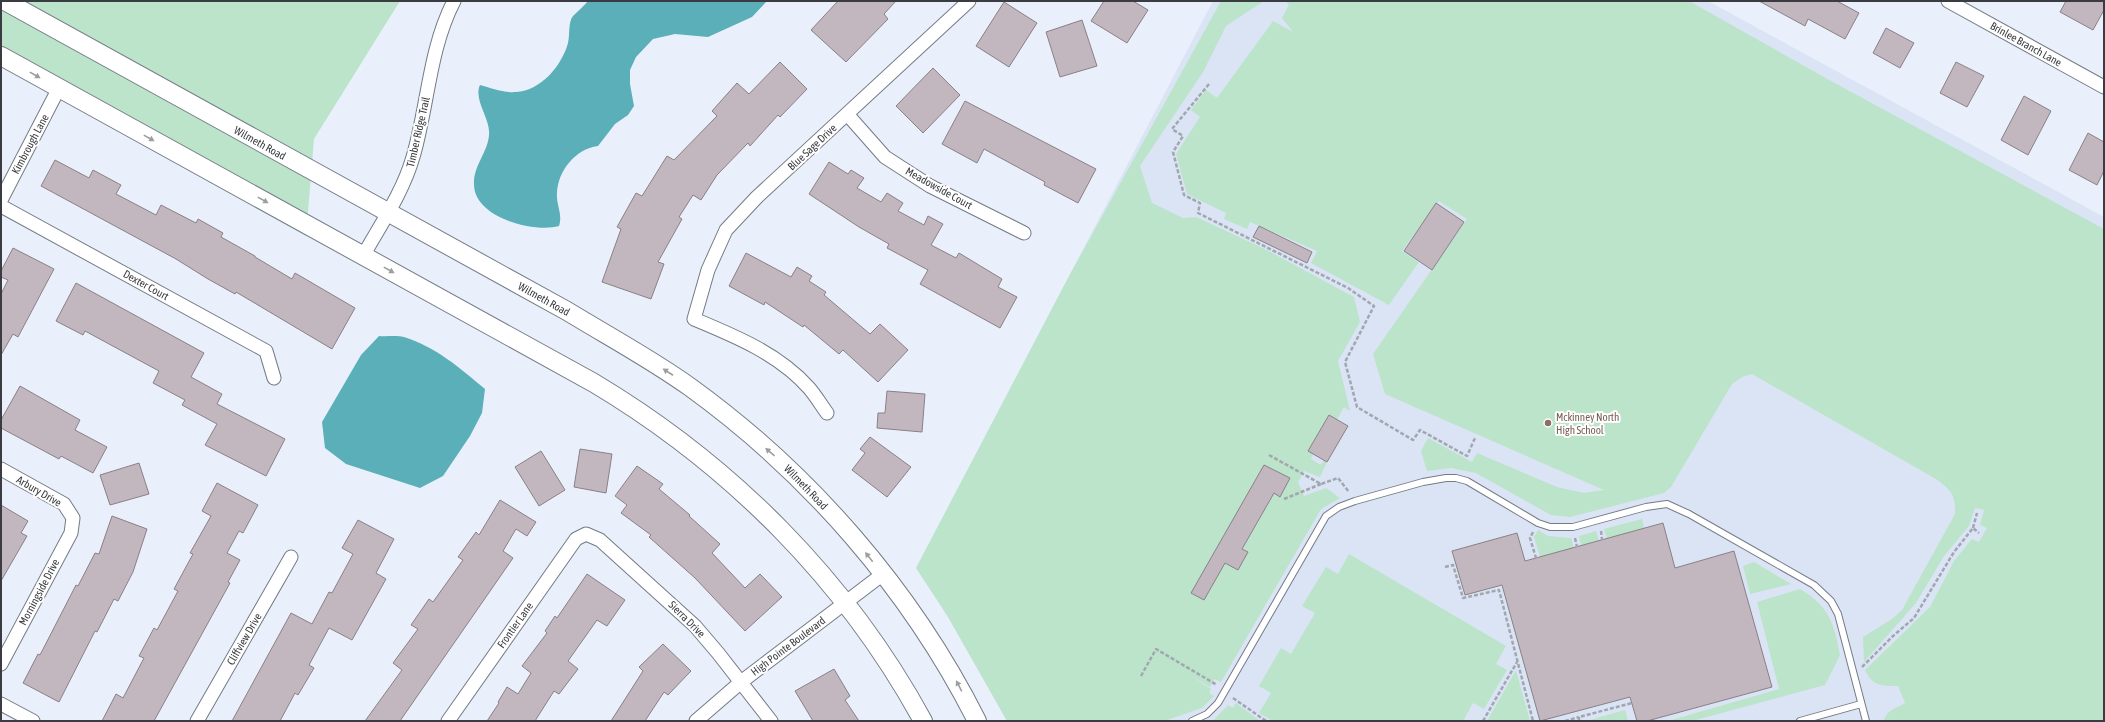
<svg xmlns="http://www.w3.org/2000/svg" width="2105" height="722" font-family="'Asap Condensed',sans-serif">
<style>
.built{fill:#dae4f4}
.green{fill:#bbe4cb}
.water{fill:#5aafb9}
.building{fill:#c2b7bf;stroke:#8a8087}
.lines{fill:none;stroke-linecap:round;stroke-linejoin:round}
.service-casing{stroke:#757b84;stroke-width:8}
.minor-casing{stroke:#757b84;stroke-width:15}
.secondary-casing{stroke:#757b84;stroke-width:20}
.path{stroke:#a2a7af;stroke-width:2.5;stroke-dasharray:4 2;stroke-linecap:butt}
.service{stroke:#fff;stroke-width:6}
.minor{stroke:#fff;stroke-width:13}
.secondary{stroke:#fff;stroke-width:18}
.oneway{fill:#9c9ea0}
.education-dot{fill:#8d6e63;stroke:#fff;stroke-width:1.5}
.labels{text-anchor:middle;stroke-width:4;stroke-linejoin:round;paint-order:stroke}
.street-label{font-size:11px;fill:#3a3c41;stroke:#fff}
.education-label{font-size:11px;fill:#785e54;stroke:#fff;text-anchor:start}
</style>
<rect width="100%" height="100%" fill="#eaf0fb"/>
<!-- built -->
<path class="built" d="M 1213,1 L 1708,1 L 2104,217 L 2104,721 L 1007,721 L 938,599 L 916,568 Z"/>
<!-- green -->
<path class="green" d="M 1,1 L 400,1 L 314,139 L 306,236 L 1,66 Z
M 1221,1 L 1264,1 L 1226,26 L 1203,72 L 1140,166 L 1152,203 L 1183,218 L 1196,217 L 1265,249 L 1354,297 L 1360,322 L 1338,361 L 1350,411 L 1344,407 L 1337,420 L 1309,451 L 1313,454 L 1311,459 L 1321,465 L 1324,460 L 1327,462 L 1320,477 L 1304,471 L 1298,482 L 1304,496 L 1326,488 L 1340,498 L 1321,509 L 1221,682 L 1214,679 L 1210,687 L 1190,675 L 1211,689 L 1209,693 L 1214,696 L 1202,708 L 1164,721 L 1007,721 L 948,617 L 916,568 L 1068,278 Z
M 1285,1 L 1689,1 L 1831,81 L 2104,229 L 2104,721 L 1884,721 C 1886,710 1897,708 1905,703 L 1898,686 C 1882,686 1872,686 1865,670 L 1930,607 L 1954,561 L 1972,539 L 1979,542 L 1987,528 L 1980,525 L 1984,510 L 1975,508 L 1969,526 L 1944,556 L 1916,603 L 1864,662 L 1863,637 L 1892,619 L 1902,610 L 1955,514 C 1956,495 1951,490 1936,479 L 1752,374 L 1742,377 L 1732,384 L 1671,487 L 1664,493 L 1570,517 L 1551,515 L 1476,473 L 1451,468 L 1427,471 L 1421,451 L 1428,438 L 1472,462 L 1477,453 L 1557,487 L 1584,493 L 1604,490 L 1385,394 L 1373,354 L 1467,219 L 1439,201 L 1402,251 L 1419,262 L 1389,305 L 1311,263 L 1317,251 L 1250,222 L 1247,229 L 1224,219 L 1226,213 L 1187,194 L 1176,154 L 1200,117 L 1191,110 L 1206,90 L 1217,98 L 1273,21 L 1293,32 L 1282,18 L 1289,5 Z
M 1642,519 L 1644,528 L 1607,539 L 1604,529 Z
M 1538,530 L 1548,536 L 1571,538 L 1574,548 L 1540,557 L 1534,537 Z
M 1596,531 L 1599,541 L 1581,546 L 1579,536 Z
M 1349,554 L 1506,646 L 1496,664 L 1507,670 L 1484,709 L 1473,703 L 1463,721 L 1273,721 L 1259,713 L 1271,693 L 1259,686 L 1281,648 L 1291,654 L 1315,613 L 1302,606 L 1326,567 L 1338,574 Z
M 1754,562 L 1791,584 L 1750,594 L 1743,566 Z
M 1800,589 C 1829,606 1834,623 1840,655 L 1825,685 L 1692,721 L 1668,721 L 1779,689 L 1757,602 Z
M 1516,670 L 1530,721 L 1487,721 Z
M 1236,703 L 1260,721 L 1213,721 L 1228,705 L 1233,708 Z
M 1625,710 L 1628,721 L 1591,721 L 1590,720 Z"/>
<!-- water -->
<path class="water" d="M 588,1 L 767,1 L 752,17 L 708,37 L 675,34 L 653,39 L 636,57 L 630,70 L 630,84 L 634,106 L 628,115 L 615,124 L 598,146 C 575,149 558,171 557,193 C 556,205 563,214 559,226 C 534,233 475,218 474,185 C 473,166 488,152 489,135 C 491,119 473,100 480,85 C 491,88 504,93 516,92 C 541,91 562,65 568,43 C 570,35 568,22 573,16 C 578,11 584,6 588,1 Z
M 379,336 C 386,337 396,335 404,337 C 436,347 460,368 485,389 L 482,413 L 470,436 L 443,476 L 420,488 L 346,464 L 325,448 L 322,422 L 361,355 Z"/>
<!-- building -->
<path class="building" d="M 838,1 L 896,1 L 884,14 L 888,19 L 846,62 L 811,30 Z
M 1104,1 L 1133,1 L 1148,10 L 1127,43 L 1091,21 Z
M 1759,1 L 1837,1 L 1859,13 L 1845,39 L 1808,19 L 1805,26 Z
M 2066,1 L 2104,1 L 2104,10 L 2093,30 L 2060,12 Z
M 1004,2 L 1037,23 L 1009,67 L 976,46 Z
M 1082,20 L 1097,66 L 1060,77 L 1046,32 Z
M 1886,28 L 1914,43 L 1900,68 L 1873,53 Z
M 780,62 L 807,89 L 780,117 L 778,115 L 750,146 L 748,143 L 717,175 L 701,200 L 693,195 L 679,217 L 682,219 L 658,262 L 664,264 L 651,299 L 602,282 L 621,229 L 617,227 L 636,193 L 642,196 L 667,156 L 674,160 L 717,116 L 712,111 L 737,83 L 749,94 Z
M 1956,62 L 1984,76 L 1967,107 L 1940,93 Z
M 933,68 L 960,95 L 923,133 L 896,106 Z
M 2024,96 L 2051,111 L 2028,155 L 2001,140 Z
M 965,101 L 1096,169 L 1078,203 L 1044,185 L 1045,182 L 984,149 L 977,163 L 942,144 Z
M 2088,133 L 2104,142 L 2104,171 L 2097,185 L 2069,170 Z
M 55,160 L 89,178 L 93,170 L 121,185 L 116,194 L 156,215 L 161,205 L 196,223 L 198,219 L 223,233 L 221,237 L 255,256 L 255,257 L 292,279 L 295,273 L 355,308 L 332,349 L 236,292 L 235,294 L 208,279 L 176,259 L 41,186 Z
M 829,162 L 848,174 L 851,170 L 864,178 L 857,188 L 881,202 L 887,193 L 903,203 L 898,211 L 924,225 L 928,216 L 943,224 L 931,245 L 956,258 L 959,253 L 1002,279 L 998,287 L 1017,297 L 1000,328 L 920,284 L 928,270 L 887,248 L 889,244 L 859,227 L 809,194 Z
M 1436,203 L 1464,222 L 1432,270 L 1404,251 Z
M 1259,226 L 1312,252 L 1307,263 L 1253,237 Z
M 13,248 L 54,269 L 18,337 L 13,334 L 1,355 L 1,294 L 8,280 L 1,277 L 1,271 Z
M 746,253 L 791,277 L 797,267 L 812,276 L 809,281 L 826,292 L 824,295 L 870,334 L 880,324 L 908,350 L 878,382 L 843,350 L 839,354 L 804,325 L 803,327 L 765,302 L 764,305 L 729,286 Z
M 76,283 L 204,353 L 191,377 L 222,394 L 217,404 L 285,439 L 266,476 L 205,445 L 217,424 L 182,405 L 185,400 L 153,383 L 159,371 L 85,331 L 83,335 L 56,321 Z
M 20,386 L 80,420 L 75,430 L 107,447 L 93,473 L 61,456 L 59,459 L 1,428 L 1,420 Z
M 887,391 L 925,394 L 922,432 L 877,428 L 878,413 L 885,413 Z
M 1329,415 L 1348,426 L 1327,462 L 1308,451 Z
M 870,437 L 911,467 L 887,497 L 852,470 L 865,453 L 860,449 Z
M 580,449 L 612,454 L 606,493 L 574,487 Z
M 541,451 L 565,490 L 539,506 L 515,467 Z
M 139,463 L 149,494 L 110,505 L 100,475 Z
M 1264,465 L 1290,478 L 1280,497 L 1274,493 L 1242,549 L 1248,552 L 1238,570 L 1225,563 L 1204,600 L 1191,593 Z
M 637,466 L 663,484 L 659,489 L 690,515 L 689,516 L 720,544 L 712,553 L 745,588 L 760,574 L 782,597 L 745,631 L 695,578 L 649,537 L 651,535 L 621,513 L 627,505 L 615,496 Z
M 217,483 L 258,505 L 243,533 L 239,531 L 227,553 L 240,560 L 228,582 L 230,583 L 154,721 L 102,721 L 116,694 L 123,698 L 144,658 L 139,656 L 154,628 L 157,630 L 178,591 L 174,589 L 193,554 L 190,553 L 211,516 L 202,511 Z
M 500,500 L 536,522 L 527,536 L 516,529 L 503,551 L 513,558 L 400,721 L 365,721 L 402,670 L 393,663 L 418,629 L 411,625 L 429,599 L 433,602 L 463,560 L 458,557 L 476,532 L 479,535 Z
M 1,505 L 28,521 L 21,533 L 27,536 L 1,581 Z
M 112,516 L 147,529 L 133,572 L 118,601 L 114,599 L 97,632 L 95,631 L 59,702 L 23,683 L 38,654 L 40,655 L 76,585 L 78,586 L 95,553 L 99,554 Z
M 358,520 L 394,539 L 376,573 L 386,579 L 352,640 L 329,628 L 309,665 L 314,668 L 298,695 L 295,693 L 280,721 L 232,721 L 291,613 L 312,624 L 329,592 L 332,593 L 353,554 L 342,548 Z
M 1663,523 L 1675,568 L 1734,551 L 1772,687 L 1647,721 L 1637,721 L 1630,697 L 1540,721 L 1502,585 L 1465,595 L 1452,551 L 1517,533 L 1525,561 Z
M 587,574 L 625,600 L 607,626 L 597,620 L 568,661 L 578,669 L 559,694 L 554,691 L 535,721 L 487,721 L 499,703 L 498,702 L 507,687 L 518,694 L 531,673 L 522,666 L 547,633 L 545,631 L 555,616 L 557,618 Z
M 663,644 L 691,671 L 668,695 L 664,692 L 645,721 L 611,721 L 643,671 L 639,667 Z
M 834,669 L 850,696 L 845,700 L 859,721 L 813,721 L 795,691 Z"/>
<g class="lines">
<!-- service casing -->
<g class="service-casing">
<path id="service" d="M 1192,721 L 1207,714 L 1218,703 L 1326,516 L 1339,507 L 1355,501 L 1423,482 L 1446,478 L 1456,478 L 1467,481 L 1538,523 L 1550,527 L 1573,527 L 1646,507 L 1667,504 L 1689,514 L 1814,585 L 1831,601 L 1838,614 L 1866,721
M 1800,721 L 1861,704"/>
</g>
<!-- minor casing -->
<g class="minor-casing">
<path id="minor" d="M 1948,1 L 2104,87
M 847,114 L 885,157 L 930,186 L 1024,233
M 1,200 L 59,88
M 1,206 L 266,351 L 274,378
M 363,256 C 381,224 403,192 413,157 C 428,106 429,49 454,1
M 827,413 C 821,405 816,396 809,388 C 779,354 735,336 694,319 L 708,270 L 726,230 L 757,197 L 969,1
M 1,469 L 64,504 L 73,518 L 71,533 L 1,664
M 1,704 L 33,721
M 197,721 L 291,557
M 448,721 L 576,539 L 586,534 L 600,540 L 695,626 L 718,653 L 771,721
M 696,721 L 741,682 L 883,574"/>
</g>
<!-- secondary casing -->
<g class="secondary-casing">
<path id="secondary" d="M 5,1 L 567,311 C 608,336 651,359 690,387 C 809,473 911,590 977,721
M 1,56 L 594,383 C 731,465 846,580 923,721"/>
</g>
<!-- path -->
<path class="path" d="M 1209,84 L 1172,129 L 1183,136 L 1173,152 L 1184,195 L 1200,203 L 1198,213 L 1348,288 L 1374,306 L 1345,362 L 1357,407 L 1413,440 L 1420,430 L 1467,456 L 1475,438
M 1269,455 L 1321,484 L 1338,478 L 1349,492
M 1284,499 L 1321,484
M 1973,528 L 1977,513
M 1601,531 L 1602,540
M 1533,532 L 1530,538 L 1536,558
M 1575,538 L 1577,547
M 1445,567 L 1453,565 L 1463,598 L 1499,590 L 1533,721
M 1862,667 L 1893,636 L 1914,618 L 1954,552 L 1973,528 L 1979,533
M 1141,676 L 1156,649 L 1217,685
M 1233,698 L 1266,721
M 1483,721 L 1517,662
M 1565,721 L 1579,717
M 1579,721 L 1579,717 L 1632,703"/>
<!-- service -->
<use href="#service" class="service"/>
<!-- minor -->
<use href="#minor" class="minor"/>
<!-- secondary -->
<use href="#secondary" class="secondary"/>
</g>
<!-- one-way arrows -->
<defs><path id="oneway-solid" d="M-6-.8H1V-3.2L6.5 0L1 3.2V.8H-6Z"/></defs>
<g class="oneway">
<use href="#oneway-solid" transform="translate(35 75) rotate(29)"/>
<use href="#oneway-solid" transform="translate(149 138) rotate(29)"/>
<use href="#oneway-solid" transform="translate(263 200) rotate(29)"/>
<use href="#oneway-solid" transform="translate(389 270) rotate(29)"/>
<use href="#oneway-solid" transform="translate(668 372) rotate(-147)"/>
<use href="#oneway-solid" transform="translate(770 452) rotate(-139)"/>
<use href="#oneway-solid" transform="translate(869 557) rotate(-128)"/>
<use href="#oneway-solid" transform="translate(959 686) rotate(-118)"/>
</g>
<!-- markers -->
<circle class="education-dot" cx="1548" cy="423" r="4"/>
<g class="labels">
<!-- street labels -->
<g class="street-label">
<text transform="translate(2026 44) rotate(29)" y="4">Brinlee Branch Lane</text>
<text transform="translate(418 132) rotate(-77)" y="4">Timber Ridge Trail</text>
<text transform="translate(260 143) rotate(29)" y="4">Wilmeth Road</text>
<text transform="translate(30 144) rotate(-62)" y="4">Kimbrough Lane</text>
<text transform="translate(812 147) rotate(-43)" y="4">Blue Sage Drive</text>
<text transform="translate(939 188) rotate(29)" y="4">Meadowside Court</text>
<text transform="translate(146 285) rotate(29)" y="4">Dexter Court</text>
<text transform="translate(544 299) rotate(29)" y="4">Wilmeth Road</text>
<text transform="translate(806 487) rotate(46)" y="4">Wilmeth Road</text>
<text transform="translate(39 491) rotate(30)" y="4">Arbury Drive</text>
<text transform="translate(39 592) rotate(-62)" y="4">Morningside Drive</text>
<text transform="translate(687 619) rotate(45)" y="4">Sierra Drive</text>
<text transform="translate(515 625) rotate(-55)" y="4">Frontier Lane</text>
<text transform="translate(244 639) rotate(-60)" y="4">Cliffview Drive</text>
<text transform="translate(788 646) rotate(-37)" y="4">High Pointe Boulevard</text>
</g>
<!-- education labels -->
<g class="education-label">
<text x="1556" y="421">Mckinney North<tspan x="1556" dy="13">High School</tspan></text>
</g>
</g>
<!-- border -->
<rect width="2105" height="722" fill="none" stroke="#3a3c41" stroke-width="4"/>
</svg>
